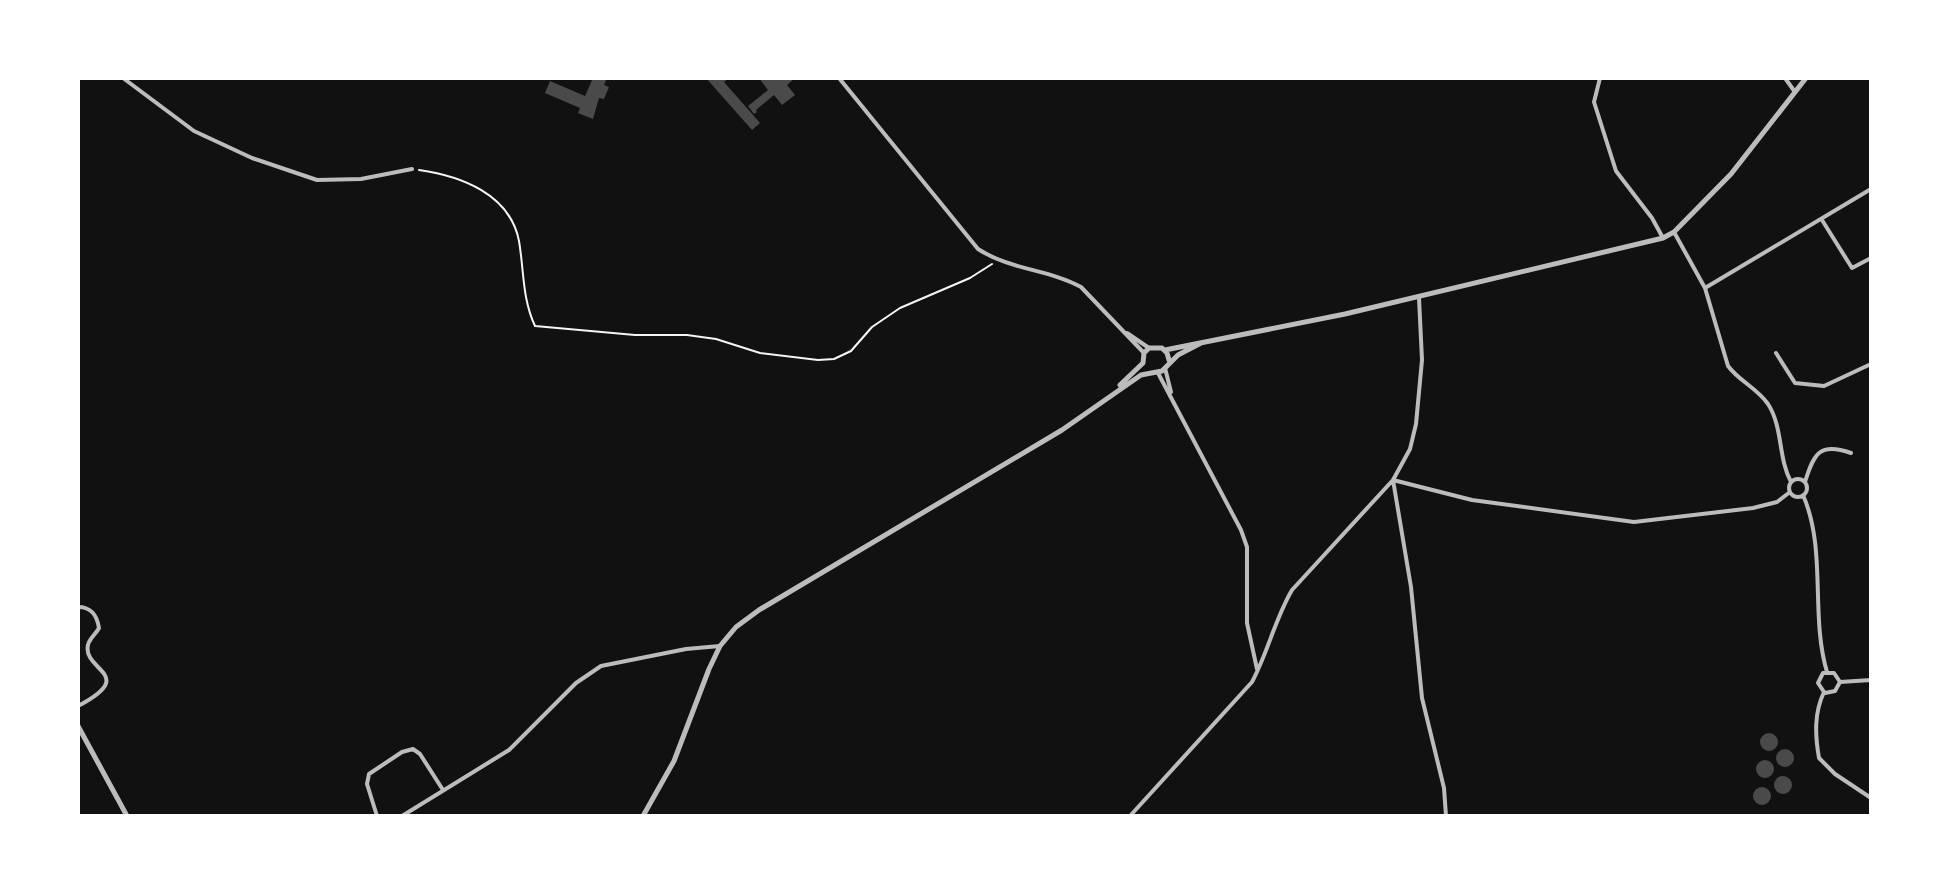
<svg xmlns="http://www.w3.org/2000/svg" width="1949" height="894" font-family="Rubik,sans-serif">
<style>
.building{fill:#4a4a4a}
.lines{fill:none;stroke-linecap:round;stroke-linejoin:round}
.path{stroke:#f5f5f5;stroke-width:2}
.minor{stroke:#bcbcbc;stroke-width:4}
.tertiary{stroke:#bcbcbc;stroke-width:5}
</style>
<rect width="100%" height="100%" fill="#111"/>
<!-- building -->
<path class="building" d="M 593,78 L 607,78 L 604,85 L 609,87 L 604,99 L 599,98 L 593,119 L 578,113 L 580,108 L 545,93 L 550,81 L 585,96 Z
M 706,78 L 729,78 L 724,82 L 760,123 L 752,130 Z
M 759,78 L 795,78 L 787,85 L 795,95 L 782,105 L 774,95 L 756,110 L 757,112 L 754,114 L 748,106 L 768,90 Z
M1760 742a9 9 0 1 1 18 0a9 9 0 1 1-18 0Z
M1776 758a9 9 0 1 1 18 0a9 9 0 1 1-18 0Z
M1756 769a9 9 0 1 1 18 0a9 9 0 1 1-18 0Z
M1774 785a9 9 0 1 1 18 0a9 9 0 1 1-18 0Z
M1753 796a9 9 0 1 1 18 0a9 9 0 1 1-18 0Z"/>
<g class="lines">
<!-- path -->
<path class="path" d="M 419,170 C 461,176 510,194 519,241 C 524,270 522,298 535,326 L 635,335 L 687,335 L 716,339 L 760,353 L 818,360 L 834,359 L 851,351 L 872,327 L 900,308 L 970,278 L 992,264"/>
<!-- minor -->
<path class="minor" d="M 123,78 L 194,131 L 252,158 L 317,180 L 361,179 L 412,169
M 839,78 L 978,249 C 1010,270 1048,269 1081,287 L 1144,353
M 1600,78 L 1594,102 L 1616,171 L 1652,218 L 1663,238
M 1785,78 L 1795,92
M 1822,220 L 1852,268 L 1871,258
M 1674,232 L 1705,288 L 1728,366 C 1739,381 1757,388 1768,404 C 1783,427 1778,458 1791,482
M 1705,288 L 1871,189
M 1419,298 L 1422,360 L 1416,424 L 1410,449 L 1393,480 L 1411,587 L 1422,698 L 1444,788 L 1446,816
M 1127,333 L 1149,348
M 1776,353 L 1795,383 L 1824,386 L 1871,364
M 1165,368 L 1171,392
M 1158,373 L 1241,530 L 1247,547 L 1247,623 L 1257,669
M1789 488a9 9 0 1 1 18 0a9 9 0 1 1-18 0Z
M 1805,482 C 1814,453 1820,442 1851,453
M 1803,495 C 1827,550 1810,615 1827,672
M 78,607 C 92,607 97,616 99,628 C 96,634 89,639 88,645 C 82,671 139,674 78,706
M 1840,682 L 1871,680
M 1824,692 C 1814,713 1815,735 1819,758 L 1835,774 L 1871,798
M 1824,692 L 1818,683 L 1823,673 L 1834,673 L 1840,682
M 1825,693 L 1835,691 L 1840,682
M 377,816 L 367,784 L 369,774 L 402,752 L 413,749 L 420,754 L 443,790
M 402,816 L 509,750 L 576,683 L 601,666 L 686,649 L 720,646
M 1130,816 L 1252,682 C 1268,652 1275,619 1292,590 L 1393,480 L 1472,500 L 1634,522 L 1753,508 L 1777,502 L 1790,492"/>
<!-- tertiary -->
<path class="tertiary" d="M 1165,350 L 1345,314 L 1663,238 L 1674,232 L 1731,174 L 1806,78
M 1120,385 L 1143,363 L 1144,353 L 1149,348 L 1162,348 L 1167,353 L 1169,360
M 78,726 L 127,816
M 643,816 L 674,761 L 709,669 L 720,646 L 736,627 L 759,610 L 1062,430 L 1141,375 L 1162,371 L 1178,355 L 1201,343"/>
</g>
<!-- border -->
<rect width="1949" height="894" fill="none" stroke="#ffffff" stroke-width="160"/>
</svg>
